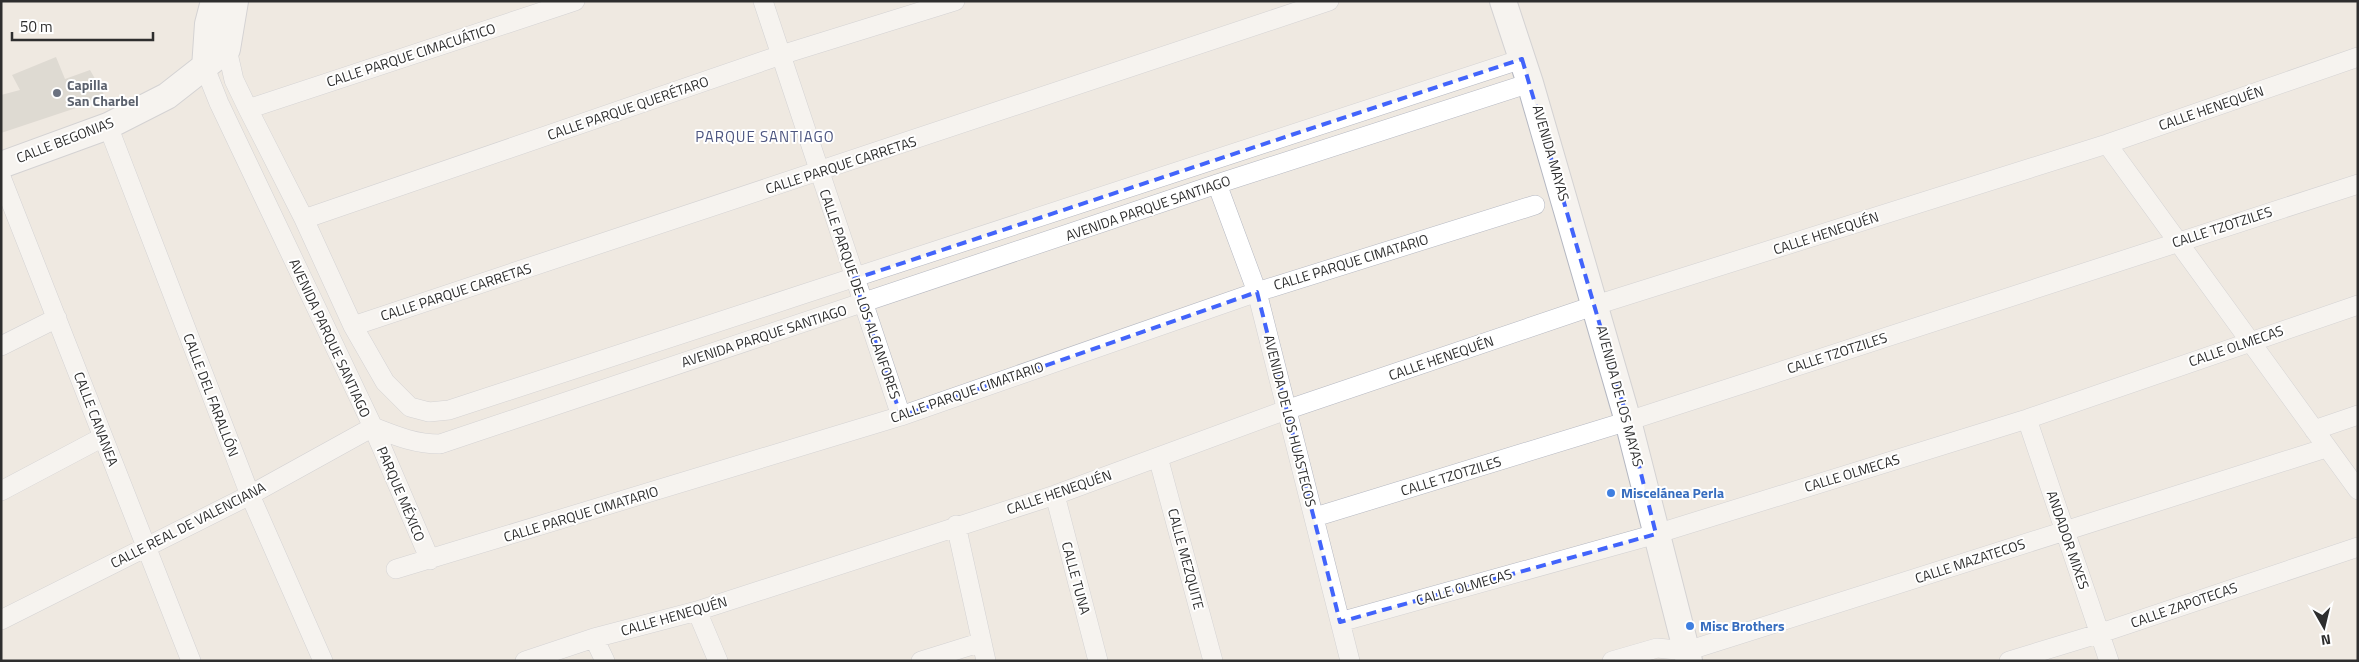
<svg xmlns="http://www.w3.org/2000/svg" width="2359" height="662" font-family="'Titillium Web',sans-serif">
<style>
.building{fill:#cbc7bf}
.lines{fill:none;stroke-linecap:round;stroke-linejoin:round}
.street-casing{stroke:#b4b7c1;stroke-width:20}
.secondary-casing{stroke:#b4b7c1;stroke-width:28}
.street{stroke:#fff;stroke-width:19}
.secondary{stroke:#fff;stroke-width:26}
.marked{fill:none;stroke:#4264fb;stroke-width:4;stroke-dasharray:10 6;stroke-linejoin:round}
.worship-dot{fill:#6b7280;stroke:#fff;stroke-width:2}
.shop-dot{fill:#3f7fe0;stroke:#fff;stroke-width:2}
.labels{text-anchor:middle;stroke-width:4;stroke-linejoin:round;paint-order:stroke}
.street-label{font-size:14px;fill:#2e2e2e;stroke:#fff}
.worship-label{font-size:14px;font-weight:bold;fill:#5b616d;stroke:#fff;text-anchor:start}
.shop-label{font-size:14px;font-weight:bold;fill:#366cbe;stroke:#fff;text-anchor:start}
.neighbourhood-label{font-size:15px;letter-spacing:1px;fill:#4d5680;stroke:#fff}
</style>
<rect width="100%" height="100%" fill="#efe9e1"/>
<!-- building -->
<path class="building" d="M 56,57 L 65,79 L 90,70 L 106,98 L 1,133 L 1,95 L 20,90 L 12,75 Z"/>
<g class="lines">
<!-- street casing -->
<g class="street-casing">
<path id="street" d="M 763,1 L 901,416
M 227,49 L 234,80 L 248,109 L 304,219 L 353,326 L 385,382 L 410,407 L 429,412 L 449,410 C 807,294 1164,174 1522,59
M 205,68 L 219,103 L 373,427 L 430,560
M 248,109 L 575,1
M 108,126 L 250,495 L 323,661
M 2107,144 L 2358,490
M 1,177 L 191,661
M 1217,184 L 1257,292 L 1350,661
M 304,219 L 781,55 L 955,1
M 353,326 L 1329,1
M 1,346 L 57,318
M 2027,419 L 2109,661
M 373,427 C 396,436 415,444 440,444 L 1217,184 L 1530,83
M 2314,430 L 2358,415
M 1158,457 L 1213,661
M 1,491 L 103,437
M 1055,495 L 1098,661
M 1315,517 L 1628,421 L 2358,184
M 956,525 L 986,661
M 396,569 L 901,416 L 1257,292 L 1535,205
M 697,611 L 718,661
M 1,620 L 250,495 L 373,427
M 1340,622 L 1656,534 L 2027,419 L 2358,305
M 594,638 L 605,661
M 525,661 L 594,638 L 697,611 L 1055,495 L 1286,410 L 1596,305 L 2107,144 L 2358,57
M 921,661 L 982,642
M 1612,661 L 1657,648 L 1687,651 L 2326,448
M 2009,661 L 2101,633 L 2358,547"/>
</g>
<!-- secondary casing -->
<g class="secondary-casing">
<path id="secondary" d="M 1503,1 L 1530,83 L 1628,421 L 1689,661
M 205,68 L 208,24 L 214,1
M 1,165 L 108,126 L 167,96 L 227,49 L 235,1"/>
</g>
<!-- street -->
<use href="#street" class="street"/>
<!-- secondary -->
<use href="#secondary" class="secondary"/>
</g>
<!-- marked area -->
<path d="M0 0H2359V662H0ZM 1522,59 L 1628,421 L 1656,534 L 1340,622 L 1257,292 L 901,416 L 854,279 Z" fill="#efe9e1" fill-opacity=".55" fill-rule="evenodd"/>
<path class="marked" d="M 1522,59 L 1628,421 L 1656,534 L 1340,622 L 1257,292 L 901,416 L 854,279 Z"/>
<!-- markers -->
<circle class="worship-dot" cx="57" cy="93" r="5"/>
<g class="shop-dot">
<circle cx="1611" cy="493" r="5"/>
<circle cx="1690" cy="626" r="5"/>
</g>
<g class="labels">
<!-- street labels -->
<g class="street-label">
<text transform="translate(411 55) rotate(-18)" y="5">CALLE PARQUE CIMACUÁTICO</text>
<text transform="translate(628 108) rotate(-19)" y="5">CALLE PARQUE QUERÉTARO</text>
<text transform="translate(2211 108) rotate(-19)" y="5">CALLE HENEQUÉN</text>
<text transform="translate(65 140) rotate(-21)" y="5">CALLE BEGONIAS</text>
<text transform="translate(1551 153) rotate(74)" y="5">AVENIDA MAYAS</text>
<text transform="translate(841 165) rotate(-18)" y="5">CALLE PARQUE CARRETAS</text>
<text transform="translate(1148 208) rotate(-19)" y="5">AVENIDA PARQUE SANTIAGO</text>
<text transform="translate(2222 227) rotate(-18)" y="5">CALLE TZOTZILES</text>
<text transform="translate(1826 233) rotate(-18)" y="5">CALLE HENEQUÉN</text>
<text transform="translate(1351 262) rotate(-17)" y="5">CALLE PARQUE CIMATARIO</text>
<text transform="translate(456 292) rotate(-18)" y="5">CALLE PARQUE CARRETAS</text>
<text transform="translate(860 294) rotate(71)" y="5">CALLE PARQUE DE LOS ALCANFORES</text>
<text transform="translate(764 336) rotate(-18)" y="5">AVENIDA PARQUE SANTIAGO</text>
<text transform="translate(330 338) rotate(65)" y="5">AVENIDA PARQUE SANTIAGO</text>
<text transform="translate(2236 346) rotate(-19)" y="5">CALLE OLMECAS</text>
<text transform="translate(1837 353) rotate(-18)" y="5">CALLE TZOTZILES</text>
<text transform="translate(1441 358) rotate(-19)" y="5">CALLE HENEQUÉN</text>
<text transform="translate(967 392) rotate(-19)" y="5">CALLE PARQUE CIMATARIO</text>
<text transform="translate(211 395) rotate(69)" y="5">CALLE DEL FARALLÓN</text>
<text transform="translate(1620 396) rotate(75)" y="5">AVENIDA DE LOS MAYAS</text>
<text transform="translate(96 419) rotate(69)" y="5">CALLE CANANEA</text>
<text transform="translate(1290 421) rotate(76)" y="5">AVENIDA DE LOS HUASTECOS</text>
<text transform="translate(1852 473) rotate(-17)" y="5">CALLE OLMECAS</text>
<text transform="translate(1451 476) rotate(-17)" y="5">CALLE TZOTZILES</text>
<text transform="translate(1059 492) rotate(-19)" y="5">CALLE HENEQUÉN</text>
<text transform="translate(401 494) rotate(67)" y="5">PARQUE MÉXICO</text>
<text transform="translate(581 514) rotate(-17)" y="5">CALLE PARQUE CIMATARIO</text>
<text transform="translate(188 525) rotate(-27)" y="5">CALLE REAL DE VALENCIANA</text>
<text transform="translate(2068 540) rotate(71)" y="5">ANDADOR MIXES</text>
<text transform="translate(1186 559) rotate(75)" y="5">CALLE MEZQUITE</text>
<text transform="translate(1970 561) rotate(-18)" y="5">CALLE MAZATECOS</text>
<text transform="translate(1076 578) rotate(75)" y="5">CALLE TUNA</text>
<text transform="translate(1464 587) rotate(-16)" y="5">CALLE OLMECAS</text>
<text transform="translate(2184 605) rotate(-19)" y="5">CALLE ZAPOTECAS</text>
<text transform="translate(674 616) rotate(-16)" y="5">CALLE HENEQUÉN</text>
</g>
<!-- worship labels -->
<g class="worship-label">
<text x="67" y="90">Capilla<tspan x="67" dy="16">San Charbel</tspan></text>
</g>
<!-- shop labels -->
<g class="shop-label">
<text x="1621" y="498">Miscelánea Perla</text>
<text x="1700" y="631">Misc Brothers</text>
</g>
<!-- neighbourhood labels -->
<g class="neighbourhood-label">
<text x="765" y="142">PARQUE SANTIAGO</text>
</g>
</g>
<!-- border -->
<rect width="2359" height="662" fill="none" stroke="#2e2e2e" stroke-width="5"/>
<!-- north arrow -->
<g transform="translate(2324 627) rotate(172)" stroke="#ffffff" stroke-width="4" paint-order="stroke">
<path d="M0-4L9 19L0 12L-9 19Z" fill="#2e2e2e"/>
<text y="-8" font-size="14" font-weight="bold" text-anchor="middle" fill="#2e2e2e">N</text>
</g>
<!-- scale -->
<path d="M12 32v8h141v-8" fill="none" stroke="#2e2e2e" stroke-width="2.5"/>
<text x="20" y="32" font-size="15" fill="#2e2e2e" stroke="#ffffff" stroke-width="4" paint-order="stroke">50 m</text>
</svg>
